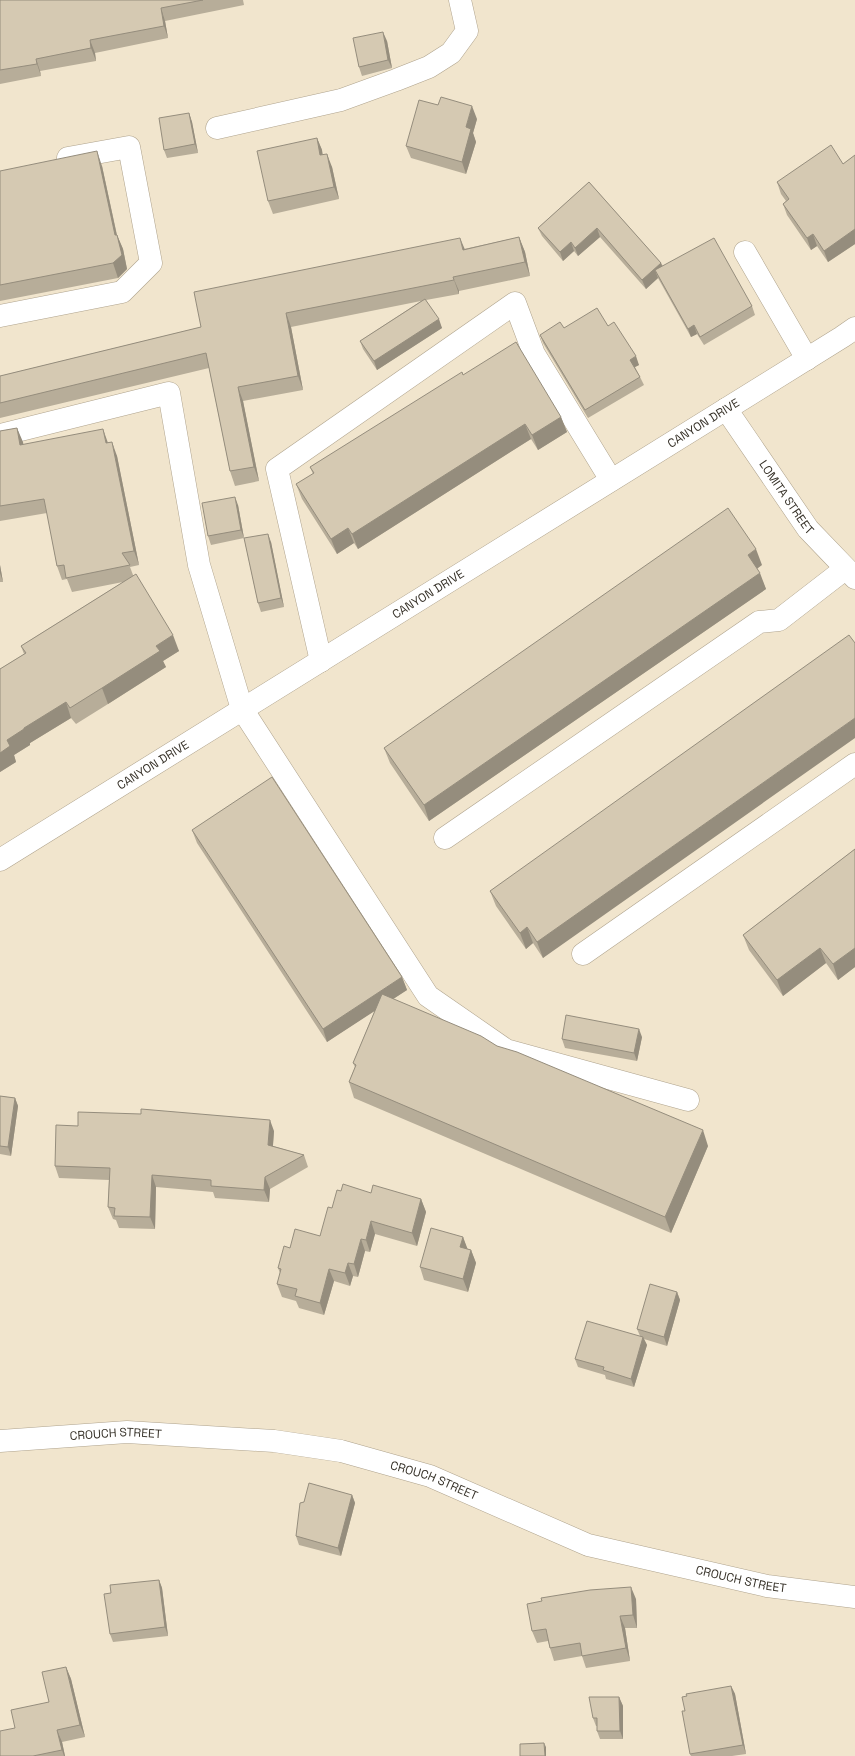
<svg xmlns="http://www.w3.org/2000/svg" width="855" height="1756" font-family="'Space Grotesk',sans-serif">
<style>
.lines{fill:none;stroke-linecap:round;stroke-linejoin:round}
.minor-casing{stroke:#afa38d;stroke-width:23}
.major-casing{stroke:#afa38d;stroke-width:23}
.minor{stroke:#fff;stroke-width:22}
.major{stroke:#fff;stroke-width:22}
.wall{fill:#b7ad99}
.shaded-wall{fill:#958d7d}
.building{fill:#d5c9b2;stroke:#958d7d}
.labels{text-anchor:middle;stroke-width:3;stroke-linejoin:round;paint-order:stroke}
.street-label{font-size:12px;fill:#363128;stroke:#fef2da}
</style>
<rect width="100%" height="100%" fill="#f1e5cd"/>
<g class="lines">
<!-- minor casing -->
<g class="minor-casing">
<g id="minor">
<path d="M 217,128 L 341,100 L 396,80 L 429,67 L 451,53 L 467,31 L 460,0"/>
<path d="M 745,252 L 807,359"/>
<path d="M 0,316 L 122,292 L 151,263 L 129,147 L 68,158"/>
<path id="s1" d="M 726,409 L 808,529 L 855,578"/>
<path d="M 0,435 L 169,393 L 199,565 L 242,709 L 428,996 L 506,1050 L 688,1100"/>
<path d="M 321,661 L 277,469 L 515,303 L 534,354 L 611,480"/>
<path d="M 445,838 L 759,622 L 779,620 L 845,569"/>
<path d="M 583,954 L 855,764"/>
<path id="s2" d="M 0,1441 L 127,1432 L 274,1441 L 341,1451 L 430,1476 L 588,1545 L 767,1586 L 855,1597"/>
</g>
</g>
<!-- major casing -->
<g class="major-casing">
<g id="major">
<path id="s3" d="M 0,860 L 842,337 L 855,328"/>
</g>
</g>
<!-- minor -->
<use href="#minor" class="minor"/>
<!-- major -->
<use href="#major" class="major"/>
</g>
<!-- wall -->
<path class="wall" d="M 0,0 L 243,0 L 244,5 L 165,21 L 168,38 L 95,53 L 96,61 L 40,71 L 41,76 L 0,84 Z
M 387,41 L 392,68 L 362,76 L 359,67 Z
M 189,113 L 192,122 L 198,153 L 167,158 L 164,150 Z
M 477,119 L 473,133 L 476,142 L 466,174 L 411,158 L 406,146 Z
M 317,138 L 322,150 L 322,155 L 332,167 L 339,199 L 273,214 L 268,201 Z
M 855,155 L 855,244 L 828,262 L 817,246 L 811,250 L 787,215 L 783,204 L 786,201 L 781,194 L 777,182 L 843,164 Z
M 102,166 L 117,235 L 123,249 L 127,269 L 118,278 L 0,301 L 0,171 Z
M 589,182 L 661,263 L 663,266 L 752,306 L 755,315 L 704,345 L 697,334 L 691,337 L 658,278 L 646,289 L 600,237 L 578,256 L 574,251 L 563,261 L 542,236 L 538,228 Z
M 519,237 L 525,252 L 530,276 L 459,291 L 459,294 L 426,300 L 442,328 L 377,370 L 363,349 L 360,341 L 421,301 L 291,327 L 303,390 L 243,401 L 259,481 L 235,486 L 230,471 L 209,368 L 0,418 L 0,376 L 201,327 L 464,249 Z
M 608,326 L 639,365 L 635,367 L 644,385 L 588,418 L 543,343 L 540,335 L 564,328 Z
M 463,375 L 561,417 L 567,432 L 538,450 L 531,439 L 358,549 L 354,543 L 337,554 L 302,499 L 296,484 L 313,474 L 310,467 Z
M 17,428 L 23,445 L 108,443 L 117,456 L 139,565 L 130,567 L 133,575 L 179,651 L 163,661 L 166,667 L 108,704 L 76,724 L 71,718 L 30,743 L 30,745 L 14,755 L 16,762 L 0,772 L 0,669 L 24,654 L 21,646 L 123,582 L 72,592 L 67,579 L 62,580 L 57,566 L 47,513 L 0,521 L 0,431 Z
M 238,505 L 244,538 L 271,542 L 284,607 L 261,612 L 258,603 L 244,538 L 211,545 L 208,536 Z
M 0,565 L 3,582 L 0,582 Z
M 762,565 L 757,568 L 766,589 L 429,821 L 390,763 L 384,748 Z
M 855,643 L 543,958 L 533,943 L 526,949 L 496,906 L 490,891 Z
M 192,830 L 402,977 L 407,990 L 393,999 L 497,1046 L 708,1146 L 671,1233 L 354,1098 L 349,1082 L 355,1067 L 353,1063 L 375,1010 L 327,1042 L 197,843 Z
M 855,849 L 855,967 L 838,980 L 826,963 L 783,996 L 749,950 L 743,935 Z
M 642,1037 L 637,1061 L 565,1048 L 562,1039 Z
M 0,1096 L 15,1098 L 18,1106 L 11,1156 L 0,1154 Z
M 78,1126 L 274,1131 L 273,1146 L 304,1155 L 308,1167 L 270,1189 L 269,1202 L 215,1198 L 213,1192 L 156,1187 L 155,1229 L 119,1228 L 116,1220 L 113,1219 L 108,1207 L 109,1180 L 59,1178 L 55,1166 Z
M 341,1191 L 421,1199 L 426,1212 L 417,1246 L 375,1234 L 370,1252 L 365,1251 L 358,1277 L 353,1276 L 350,1286 L 334,1281 L 324,1315 L 299,1308 L 296,1301 L 282,1297 L 277,1284 L 280,1273 L 278,1268 L 290,1248 L 320,1236 L 332,1208 Z
M 463,1237 L 467,1249 L 471,1250 L 476,1263 L 468,1292 L 424,1280 L 420,1267 Z
M 677,1292 L 680,1300 L 667,1346 L 644,1339 L 647,1345 L 634,1387 L 606,1379 L 605,1375 L 578,1367 L 575,1359 L 640,1336 L 637,1329 Z
M 352,1495 L 355,1503 L 341,1556 L 299,1545 L 296,1536 L 304,1502 Z
M 159,1580 L 162,1588 L 168,1636 L 113,1642 L 110,1634 Z
M 636,1599 L 637,1628 L 625,1628 L 630,1661 L 586,1668 L 582,1656 L 554,1661 L 550,1648 L 548,1641 L 537,1643 L 532,1631 Z
M 66,1667 L 71,1679 L 85,1737 L 62,1742 L 65,1756 L 0,1756 L 15,1728 L 49,1702 Z
M 731,1686 L 735,1694 L 746,1754 L 732,1756 L 691,1756 L 690,1754 Z
M 619,1697 L 623,1706 L 623,1739 L 600,1739 L 597,1731 L 597,1726 L 596,1726 L 593,1718 Z"/>
<!-- shaded-wall -->
<path class="shaded-wall" d="M 161,8 L 165,21 L 168,38 L 164,26 Z
M 383,32 L 387,41 L 392,68 L 388,60 Z
M 90,40 L 95,53 L 96,61 L 91,48 Z
M 36,59 L 40,71 L 41,76 L 37,64 Z
M 472,106 L 477,119 L 473,133 L 476,142 L 466,174 L 462,162 L 466,127 Z
M 189,113 L 192,122 L 198,153 L 195,144 Z
M 317,138 L 322,150 L 325,168 L 320,155 Z
M 97,151 L 102,166 L 120,250 L 115,235 Z
M 327,154 L 332,167 L 339,199 L 334,187 Z
M 597,228 L 600,237 L 578,256 L 575,248 Z
M 855,229 L 855,244 L 828,262 L 824,251 Z
M 813,234 L 817,246 L 811,250 L 807,238 Z
M 117,235 L 123,249 L 127,269 L 118,278 L 113,263 Z
M 519,237 L 525,252 L 530,276 L 525,262 Z
M 460,238 L 466,252 L 463,250 Z
M 571,242 L 574,251 L 563,261 L 560,252 Z
M 661,263 L 664,272 L 655,270 L 658,278 L 646,289 L 642,280 Z
M 453,277 L 459,291 L 459,294 L 454,280 Z
M 286,313 L 291,327 L 303,390 L 298,376 Z
M 439,319 L 442,328 L 377,370 L 374,361 Z
M 694,325 L 697,334 L 691,337 L 688,329 Z
M 636,356 L 639,365 L 633,368 L 630,360 Z
M 238,387 L 243,401 L 259,481 L 254,467 Z
M 561,417 L 567,432 L 538,450 L 532,435 Z
M 525,424 L 531,439 L 358,549 L 352,534 Z
M 17,428 L 23,442 L 26,460 L 20,445 Z
M 103,429 L 108,443 L 106,443 Z
M 112,442 L 117,456 L 139,565 L 134,551 Z
M 235,497 L 238,505 L 244,538 L 241,530 Z
M 348,528 L 354,543 L 337,554 L 331,539 Z
M 268,534 L 271,542 L 284,607 L 281,598 Z
M 756,549 L 762,565 L 754,571 L 748,555 Z
M 0,565 L 3,582 L 0,573 Z
M 760,573 L 766,589 L 429,821 L 424,805 Z
M 173,635 L 179,651 L 163,661 L 166,667 L 108,704 L 102,688 L 156,646 Z
M 66,702 L 71,718 L 30,743 L 30,745 L 14,755 L 16,762 L 0,772 L 0,753 L 7,740 L 24,728 Z
M 855,718 L 855,738 L 543,958 L 537,942 Z
M 527,927 L 533,943 L 526,949 L 520,933 Z
M 820,948 L 826,963 L 783,996 L 777,980 Z
M 855,948 L 855,967 L 838,980 L 833,964 Z
M 402,977 L 407,990 L 327,1042 L 323,1029 Z
M 639,1029 L 642,1037 L 637,1061 L 634,1053 Z
M 15,1098 L 18,1106 L 11,1156 L 8,1147 Z
M 270,1120 L 274,1131 L 272,1157 L 268,1145 Z
M 703,1130 L 708,1146 L 671,1233 L 665,1217 Z
M 152,1175 L 156,1187 L 155,1229 L 150,1217 Z
M 265,1177 L 270,1189 L 269,1202 L 264,1190 Z
M 421,1199 L 426,1212 L 417,1246 L 412,1233 Z
M 371,1221 L 375,1234 L 370,1252 L 366,1240 Z
M 463,1237 L 468,1250 L 460,1247 Z
M 361,1239 L 365,1251 L 358,1277 L 354,1264 Z
M 471,1250 L 476,1263 L 468,1292 L 463,1279 Z
M 348,1263 L 353,1276 L 350,1286 L 345,1273 Z
M 329,1269 L 334,1281 L 324,1315 L 320,1303 Z
M 677,1292 L 680,1300 L 667,1346 L 664,1337 Z
M 643,1337 L 647,1345 L 634,1387 L 631,1379 Z
M 352,1495 L 355,1503 L 341,1556 L 338,1548 Z
M 159,1580 L 162,1588 L 168,1636 L 165,1627 Z
M 631,1587 L 636,1599 L 637,1628 L 633,1615 Z
M 620,1616 L 625,1628 L 630,1661 L 626,1648 Z
M 66,1667 L 71,1679 L 85,1737 L 80,1725 Z
M 731,1686 L 735,1694 L 746,1754 L 743,1745 Z
M 619,1697 L 623,1706 L 623,1739 L 620,1731 Z
M 57,1730 L 62,1742 L 65,1756 L 64,1756 L 62,1750 Z
M 544,1743 L 546,1747 L 546,1756 L 545,1756 Z"/>
<!-- building -->
<path class="building" d="M 0,0 L 203,0 L 161,8 L 164,26 L 90,40 L 91,48 L 36,59 L 37,64 L 0,70 Z
M 383,32 L 388,60 L 359,67 L 353,38 Z
M 441,97 L 472,106 L 466,127 L 471,129 L 462,162 L 406,146 L 419,100 L 438,105 Z
M 189,113 L 195,144 L 164,150 L 159,118 Z
M 317,138 L 320,155 L 327,154 L 334,187 L 268,201 L 257,151 Z
M 831,145 L 843,164 L 855,155 L 855,229 L 824,251 L 813,234 L 807,238 L 783,204 L 789,199 L 777,182 Z
M 97,151 L 115,235 L 117,235 L 122,255 L 113,263 L 0,285 L 0,171 Z
M 589,182 L 661,263 L 642,280 L 597,228 L 575,248 L 571,242 L 560,252 L 538,228 Z
M 519,237 L 525,262 L 453,277 L 454,280 L 286,313 L 298,376 L 238,387 L 254,467 L 230,471 L 206,353 L 0,403 L 0,376 L 201,327 L 194,292 L 460,238 L 463,250 Z
M 714,238 L 752,306 L 700,337 L 694,325 L 688,329 L 655,270 Z
M 425,299 L 439,319 L 374,361 L 360,341 Z
M 597,308 L 608,326 L 614,322 L 636,356 L 630,360 L 640,377 L 585,410 L 540,335 L 560,322 L 564,328 Z
M 516,342 L 561,417 L 532,435 L 525,424 L 352,534 L 348,528 L 331,539 L 296,484 L 314,473 L 310,467 L 462,372 L 463,375 Z
M 17,428 L 20,445 L 103,429 L 106,443 L 112,442 L 134,551 L 122,553 L 130,565 L 66,578 L 64,565 L 57,566 L 44,499 L 0,506 L 0,431 Z
M 235,497 L 241,530 L 208,536 L 202,503 Z
M 728,508 L 756,549 L 748,555 L 760,573 L 424,805 L 384,748 Z
M 268,534 L 281,598 L 258,603 L 244,538 Z
M 136,574 L 173,635 L 156,646 L 160,651 L 102,688 L 70,708 L 66,702 L 24,728 L 24,729 L 7,740 L 10,746 L 0,753 L 0,669 L 26,653 L 21,646 Z
M 849,635 L 855,643 L 855,718 L 537,942 L 527,927 L 520,933 L 490,891 Z
M 272,777 L 402,977 L 323,1029 L 192,830 Z
M 855,849 L 855,948 L 833,964 L 820,948 L 777,980 L 743,935 Z
M 382,994 L 481,1036 L 497,1046 L 517,1052 L 703,1130 L 665,1217 L 349,1082 L 356,1065 L 353,1063 Z
M 566,1015 L 639,1029 L 634,1053 L 562,1039 Z
M 0,1096 L 15,1098 L 8,1147 L 0,1146 Z
M 141,1109 L 270,1120 L 268,1145 L 304,1155 L 265,1177 L 264,1190 L 211,1186 L 211,1180 L 152,1175 L 150,1217 L 114,1216 L 115,1208 L 108,1207 L 110,1168 L 55,1166 L 56,1125 L 78,1126 L 78,1112 L 141,1114 Z
M 343,1184 L 371,1193 L 373,1185 L 421,1199 L 412,1233 L 371,1221 L 366,1240 L 361,1239 L 354,1264 L 348,1263 L 345,1273 L 329,1269 L 320,1303 L 295,1296 L 297,1289 L 277,1284 L 281,1269 L 278,1268 L 284,1246 L 290,1248 L 295,1229 L 320,1236 L 328,1207 L 332,1208 L 337,1190 L 341,1191 Z
M 431,1228 L 463,1237 L 460,1247 L 471,1250 L 463,1279 L 420,1267 Z
M 650,1284 L 677,1292 L 664,1337 L 637,1329 Z
M 587,1321 L 643,1337 L 631,1379 L 603,1370 L 604,1367 L 575,1359 Z
M 309,1483 L 352,1495 L 338,1548 L 296,1536 L 300,1503 L 304,1502 Z
M 159,1580 L 165,1627 L 110,1634 L 104,1594 L 111,1593 L 110,1585 Z
M 631,1587 L 633,1615 L 620,1616 L 626,1648 L 582,1656 L 580,1643 L 550,1648 L 546,1629 L 532,1631 L 527,1604 L 542,1601 L 541,1598 L 590,1590 Z
M 66,1667 L 80,1725 L 57,1730 L 62,1750 L 33,1756 L 0,1756 L 0,1731 L 15,1728 L 11,1710 L 49,1702 L 42,1672 Z
M 731,1686 L 743,1745 L 690,1754 L 682,1711 L 685,1711 L 682,1697 L 687,1696 L 686,1694 Z
M 589,1697 L 619,1697 L 620,1731 L 597,1731 L 597,1718 L 593,1718 Z
M 544,1743 L 545,1756 L 520,1756 L 520,1744 Z"/>
<g class="labels">
<!-- street labels -->
<g class="street-label">
<text dy="4" stroke="none"><textPath href="#s3" startOffset="828">CANYON DRIVE</textPath></text>
<text dy="4" stroke="none"><textPath href="#s1" startOffset="107">LOMITA STREET</textPath></text>
<text dy="4" stroke="none"><textPath href="#s3" startOffset="504">CANYON DRIVE</textPath></text>
<text dy="4" stroke="none"><textPath href="#s3" startOffset="180">CANYON DRIVE</textPath></text>
<text dy="4" stroke="none"><textPath href="#s2" startOffset="116">CROUCH STREET</textPath></text>
<text dy="4" stroke="none"><textPath href="#s2" startOffset="440">CROUCH STREET</textPath></text>
<text dy="4" stroke="none"><textPath href="#s2" startOffset="764">CROUCH STREET</textPath></text>
</g>
</g>
</svg>
